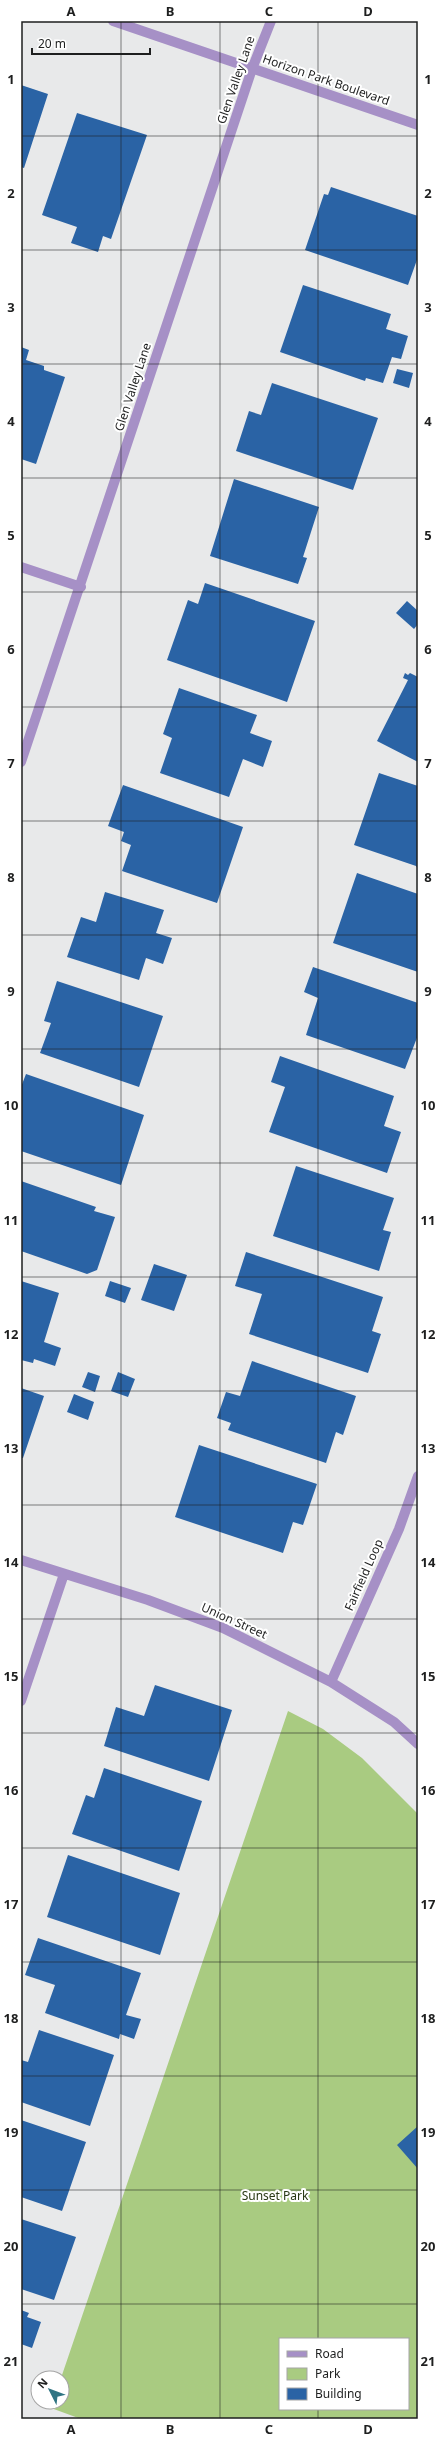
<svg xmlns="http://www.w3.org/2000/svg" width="439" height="2440" font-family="'Noto Sans',sans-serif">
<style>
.green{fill:#a9cb81;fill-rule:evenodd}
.building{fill:#2a63a5}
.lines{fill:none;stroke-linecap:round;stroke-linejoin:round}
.minor{stroke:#a690c6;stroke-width:10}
.grid{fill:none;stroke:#1e1f1f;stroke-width:1;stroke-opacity:0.55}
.labels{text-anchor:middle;stroke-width:4;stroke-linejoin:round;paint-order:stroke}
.street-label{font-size:12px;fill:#1e1f1f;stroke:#fff}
.park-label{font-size:12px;fill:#293815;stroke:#fff}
.neatline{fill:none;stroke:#1e1f1f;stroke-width:1.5}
.grid-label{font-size:13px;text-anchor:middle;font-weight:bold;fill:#1e1f1f}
</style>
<rect width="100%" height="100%" fill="#e8e9ea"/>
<!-- green -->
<path class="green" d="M 288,1711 L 323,1729 L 362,1758 L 418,1814 L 418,2419 L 81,2419 L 51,2408 L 53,2402 L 62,2402 L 61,2378 ZM 280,2339 L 408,2339 L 408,2409 L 280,2409 Z"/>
<!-- building -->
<path class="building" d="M 21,85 L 48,94 L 24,168 L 21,167 Z
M 77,113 L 147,135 L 111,239 L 103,236 L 98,252 L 71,243 L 77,227 L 42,215 Z
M 331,187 L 418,216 L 418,257 L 408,285 L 305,250 L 324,194 L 328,195 Z
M 303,285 L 391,314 L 386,329 L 408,336 L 401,359 L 392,357 L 383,383 L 366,378 L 365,381 L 280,352 Z
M 21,347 L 29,350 L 26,360 L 44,366 L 44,370 L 65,377 L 36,464 L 21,459 Z
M 397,369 L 413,373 L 409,388 L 393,383 Z
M 272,383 L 378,418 L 353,490 L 236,451 L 249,411 L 261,415 Z
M 234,479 L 319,507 L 303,557 L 307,558 L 298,584 L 210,556 Z
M 205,583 L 315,621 L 287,702 L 167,660 L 188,600 L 198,604 Z
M 407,601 L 418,611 L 418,624 L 414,629 L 396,613 Z
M 405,673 L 408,675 L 410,673 L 418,677 L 418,762 L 377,741 L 408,680 L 403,678 Z
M 179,688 L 257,715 L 250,733 L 272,741 L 263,767 L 243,759 L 229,797 L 160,773 L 172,738 L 163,734 Z
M 379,773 L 418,786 L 418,869 L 416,866 L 354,845 Z
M 123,785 L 243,827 L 217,903 L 122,871 L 131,845 L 121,841 L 124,832 L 108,826 Z
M 357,873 L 418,894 L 418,972 L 333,943 Z
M 105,892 L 164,910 L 156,933 L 172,938 L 163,964 L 146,958 L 139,980 L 67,957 L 81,917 L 96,922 Z
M 313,967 L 418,1003 L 418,1035 L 405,1069 L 306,1035 L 318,998 L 304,992 Z
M 57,981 L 163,1016 L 139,1087 L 40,1053 L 51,1023 L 44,1021 Z
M 280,1056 L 394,1096 L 384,1126 L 401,1132 L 387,1173 L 269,1132 L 285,1087 L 271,1082 Z
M 26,1074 L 144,1115 L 121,1185 L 21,1151 L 21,1087 Z
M 296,1166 L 394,1198 L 383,1230 L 391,1232 L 379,1271 L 273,1236 Z
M 21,1181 L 96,1207 L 94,1211 L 115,1217 L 97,1270 L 87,1274 L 21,1251 Z
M 246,1252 L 383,1297 L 372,1331 L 381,1334 L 368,1373 L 249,1334 L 262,1294 L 235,1286 Z
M 154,1264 L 187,1275 L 174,1311 L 141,1300 Z
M 21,1281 L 59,1293 L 44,1342 L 61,1348 L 55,1366 L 34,1359 L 33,1363 L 21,1360 Z
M 110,1281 L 131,1288 L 125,1303 L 105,1296 Z
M 252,1361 L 356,1396 L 343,1435 L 336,1432 L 326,1463 L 228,1430 L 231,1423 L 217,1418 L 226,1392 L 240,1396 Z
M 88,1372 L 100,1376 L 95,1392 L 82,1387 Z
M 118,1372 L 135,1379 L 128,1397 L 111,1391 Z
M 21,1388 L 44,1396 L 23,1458 L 21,1458 Z
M 74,1394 L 94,1402 L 88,1420 L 67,1412 Z
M 199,1445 L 317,1484 L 303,1525 L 293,1522 L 283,1553 L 175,1517 Z
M 155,1685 L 232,1710 L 209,1781 L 104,1746 L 116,1707 L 144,1716 Z
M 104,1768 L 202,1801 L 179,1871 L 72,1834 L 86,1795 L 94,1798 Z
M 68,1855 L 180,1893 L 160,1955 L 47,1917 Z
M 38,1938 L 141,1973 L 126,2015 L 141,2019 L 134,2039 L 120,2034 L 119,2039 L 45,2013 L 55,1985 L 25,1975 Z
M 39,2030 L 114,2055 L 90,2126 L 21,2102 L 21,2060 L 28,2062 Z
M 21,2120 L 86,2142 L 62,2211 L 21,2197 Z
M 418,2126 L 418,2169 L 397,2145 Z
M 21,2219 L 76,2237 L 54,2300 L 21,2289 Z
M 21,2310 L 29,2313 L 27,2317 L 41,2322 L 32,2348 L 21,2344 Z"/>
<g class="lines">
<!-- minor -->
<path class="minor" d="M 113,21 L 418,125
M 21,567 L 81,587
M 21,762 L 252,69 L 271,21
M 21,1560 L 148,1600 L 223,1628 L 331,1682 L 394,1722 L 418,1744
M 331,1682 L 399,1529 L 418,1476
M 21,1701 L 64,1574"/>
</g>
<!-- grid -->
<path class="grid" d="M 121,21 L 121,2419M 220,21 L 220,2419M 318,21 L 318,2339M 21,136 L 418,136M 21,250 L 418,250M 21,364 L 418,364M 21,478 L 418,478M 21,592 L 418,592M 21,707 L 418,707M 21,821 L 418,821M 21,935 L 418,935M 21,1049 L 418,1049M 21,1163 L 418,1163M 21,1277 L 418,1277M 21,1391 L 418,1391M 21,1505 L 418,1505M 21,1619 L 418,1619M 21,1733 L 418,1733M 21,1848 L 418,1848M 21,1962 L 418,1962M 21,2076 L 418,2076M 21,2190 L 418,2190M 21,2304 L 418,2304M 318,2409 L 318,2419"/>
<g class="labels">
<!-- street labels -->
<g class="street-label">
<text transform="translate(236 80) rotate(-71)" y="4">Glen Valley Lane</text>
<text transform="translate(326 80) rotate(19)" y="4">Horizon Park Boulevard</text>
<text transform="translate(133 387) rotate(-72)" y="4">Glen Valley Lane</text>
<text transform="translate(364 1575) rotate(-66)" y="4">Fairfield Loop</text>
<text transform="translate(234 1621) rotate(24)" y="4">Union Street</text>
</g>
<!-- park labels -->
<g class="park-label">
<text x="275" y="2200">Sunset Park</text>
</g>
</g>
<!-- border -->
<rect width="439" height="2440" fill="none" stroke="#ffffff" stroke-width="44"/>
<!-- legend -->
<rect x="279" y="2338" width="130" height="72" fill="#ffffff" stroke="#a5a5a5"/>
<rect x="287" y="2351" width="20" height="6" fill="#a690c6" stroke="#a5a5a5"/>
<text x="315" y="2358" font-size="12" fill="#1e1f1f">Road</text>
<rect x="287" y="2368" width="20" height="12" fill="#a9cb81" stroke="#a5a5a5"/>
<text x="315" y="2378" font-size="12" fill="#1e1f1f">Park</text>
<rect x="287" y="2388" width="20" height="12" fill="#2a63a5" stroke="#a5a5a5"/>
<text x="315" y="2398" font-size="12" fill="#1e1f1f">Building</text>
<!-- north arrow -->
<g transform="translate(50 2390) rotate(312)"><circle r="19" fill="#ffffff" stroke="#a5a5a5"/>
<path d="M0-3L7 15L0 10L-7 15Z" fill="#2f7483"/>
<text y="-6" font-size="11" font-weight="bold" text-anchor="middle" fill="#1e1f1f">N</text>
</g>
<!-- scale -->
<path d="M32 48v6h118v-6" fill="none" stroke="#1e1f1f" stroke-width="2"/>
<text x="38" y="48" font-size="12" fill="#1e1f1f" stroke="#ffffff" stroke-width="3" paint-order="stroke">20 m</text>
<rect x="22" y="22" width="395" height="2396" class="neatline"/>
<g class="grid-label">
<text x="71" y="16">A</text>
<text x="170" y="16">B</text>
<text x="269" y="16">C</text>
<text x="368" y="16">D</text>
<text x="11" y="84">1</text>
<text x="428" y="84">1</text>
<text x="11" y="198">2</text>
<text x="428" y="198">2</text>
<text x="11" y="312">3</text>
<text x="428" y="312">3</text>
<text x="11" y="426">4</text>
<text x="428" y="426">4</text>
<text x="11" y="540">5</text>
<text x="428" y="540">5</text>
<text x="11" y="654">6</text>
<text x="428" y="654">6</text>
<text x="11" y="768">7</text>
<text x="428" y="768">7</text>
<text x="11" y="882">8</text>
<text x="428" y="882">8</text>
<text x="11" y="996">9</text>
<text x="428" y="996">9</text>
<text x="11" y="1110">10</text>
<text x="428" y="1110">10</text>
<text x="11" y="1225">11</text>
<text x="428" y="1225">11</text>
<text x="11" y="1339">12</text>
<text x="428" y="1339">12</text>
<text x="11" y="1453">13</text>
<text x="428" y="1453">13</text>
<text x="11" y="1567">14</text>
<text x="428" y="1567">14</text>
<text x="11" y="1681">15</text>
<text x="428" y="1681">15</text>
<text x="11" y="1795">16</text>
<text x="428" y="1795">16</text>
<text x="11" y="1909">17</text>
<text x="428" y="1909">17</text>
<text x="11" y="2023">18</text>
<text x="428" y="2023">18</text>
<text x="11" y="2137">19</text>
<text x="428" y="2137">19</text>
<text x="11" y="2251">20</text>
<text x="428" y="2251">20</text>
<text x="11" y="2366">21</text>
<text x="428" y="2366">21</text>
<text x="71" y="2434">A</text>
<text x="170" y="2434">B</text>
<text x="269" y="2434">C</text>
<text x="368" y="2434">D</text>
</g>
</svg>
